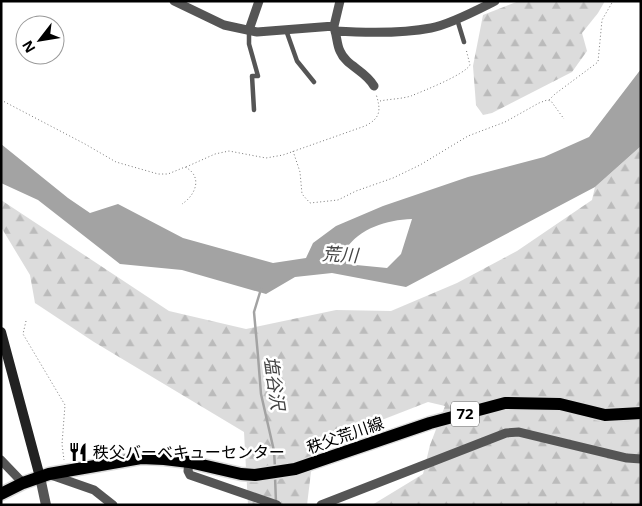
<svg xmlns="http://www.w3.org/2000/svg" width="642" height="506" font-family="'Open Sans','Noto Sans JP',sans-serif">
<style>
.forest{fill:url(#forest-firs)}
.water{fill:#a3a3a3;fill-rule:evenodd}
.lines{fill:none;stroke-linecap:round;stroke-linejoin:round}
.stream{stroke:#a3a3a3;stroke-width:2.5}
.primary-casing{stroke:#dbdbdb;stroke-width:15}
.path{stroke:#777;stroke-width:1;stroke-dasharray:1 2.5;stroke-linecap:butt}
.service{stroke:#555;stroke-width:4.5}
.minor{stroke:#555;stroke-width:9}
.tertiary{stroke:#555;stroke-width:10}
.secondary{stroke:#222;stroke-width:10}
.primary{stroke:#000;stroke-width:12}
.labels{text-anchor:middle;stroke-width:5;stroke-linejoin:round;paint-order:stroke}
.shield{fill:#fff;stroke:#4c4c4c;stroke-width:1}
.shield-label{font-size:15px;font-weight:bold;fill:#000}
.street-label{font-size:16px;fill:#000;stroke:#fff}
.poi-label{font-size:16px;fill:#000;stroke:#fff;text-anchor:start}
.water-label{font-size:18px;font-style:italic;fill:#444;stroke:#fff}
</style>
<defs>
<pattern id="forest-firs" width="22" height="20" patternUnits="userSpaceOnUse" patternTransform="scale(1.25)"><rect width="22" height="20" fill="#dcdcdc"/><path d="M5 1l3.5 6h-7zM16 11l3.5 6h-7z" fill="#bbb"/></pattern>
</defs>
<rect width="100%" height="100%" fill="#fff"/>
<!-- forest -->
<path class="forest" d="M 519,1 L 605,1 L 598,13 L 582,33 L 587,51 L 572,72 L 492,113 L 483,115 L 476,105 L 473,66 L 483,15 Z
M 641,146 L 641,505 L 372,505 L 423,474 L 430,445 L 445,406 L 428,402 L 320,444 L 311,472 L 307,505 L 248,505 L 244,432 L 94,342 L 35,303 L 30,275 L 1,227 L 1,200 L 169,311 L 246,329 L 336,310 L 391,311 L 457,283 L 517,251 L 592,200 L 595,187 Z"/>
<!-- water -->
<path class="water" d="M 641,69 L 641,146 L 595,187 L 406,287 L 332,273 L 295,277 L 266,294 L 182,270 L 120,264 L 38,200 L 1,183 L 1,144 L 68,198 L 90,213 L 118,204 L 183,238 L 273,263 L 306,258 L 313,243 L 336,226 L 383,206 L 468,177 L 544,157 L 589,137 ZM 412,219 L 401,254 L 387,268 L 346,264 L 352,252 L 345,250 C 360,228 386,220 412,219 Z"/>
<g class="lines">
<!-- stream -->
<path class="stream" d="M 261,289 L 254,312 L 258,356 L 261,394 L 274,451 L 275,468
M 275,476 L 276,503"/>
<!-- primary casing -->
<g class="primary-casing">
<path id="primary" d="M 1,494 L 23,483 L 49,474 L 141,458 L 164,459 L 189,462 L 241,474 L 255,475 L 295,469 L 430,423 L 505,403 L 560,404 L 605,415 L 641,413"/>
</g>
<!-- path -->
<path class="path" d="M 1,100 L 85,144 L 116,162 L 158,174 L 168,174 L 185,167 C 203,176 196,195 182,204
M 549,100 L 555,94 L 598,62 L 602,20 L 613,1
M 380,101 C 390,99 401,99 411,96 C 423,91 464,75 470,65 L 466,49
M 293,151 L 300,172 L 302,194 L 310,203 L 338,200 L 356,191 L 393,178 L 420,165 L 468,136 L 505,122 L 539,103 L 547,100 L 551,101 L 564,119
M 186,167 L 215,154 L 229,151 L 266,158 L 283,155 L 365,126 C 381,118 381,110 376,94
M 26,321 L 23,334 L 65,405 L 62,444 L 64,460"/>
<!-- service -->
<path class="service" d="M 457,19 L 464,42
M 249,30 L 249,44 L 258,76 L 252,76 L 254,110
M 286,30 L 297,61 L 314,82"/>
<!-- minor -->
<path class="minor" d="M 174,1 L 224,25 L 257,32 L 334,26 L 340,1
M 334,26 L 335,31 C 367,33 400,34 431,28 C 451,24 477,10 495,1
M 249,30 L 259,1
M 335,31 C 337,37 337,45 340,51 C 346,66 365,70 374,86
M 1,460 L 23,483
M 189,462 L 188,471 L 190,475 L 277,505
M 51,475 L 94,490 L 113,505
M 321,505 L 506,433 L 519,432 L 627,458 L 641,459"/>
<!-- tertiary -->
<path class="tertiary" d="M 40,477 L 46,505"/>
<!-- secondary -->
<path class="secondary" d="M 1,332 L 40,477"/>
<!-- primary -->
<use href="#primary" class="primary"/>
</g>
<!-- icons -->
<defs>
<g id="restaurant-bare" transform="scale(1.5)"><path d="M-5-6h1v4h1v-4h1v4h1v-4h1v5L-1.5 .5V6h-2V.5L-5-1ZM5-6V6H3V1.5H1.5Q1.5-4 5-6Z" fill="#000" stroke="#fff" stroke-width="2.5" paint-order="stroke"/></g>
</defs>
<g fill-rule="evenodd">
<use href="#restaurant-bare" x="78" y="452"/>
</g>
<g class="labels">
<!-- shield labels -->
<rect class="shield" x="451" y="401.5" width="28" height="25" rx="4"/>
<g class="shield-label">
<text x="465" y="419">72</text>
</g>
<!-- street labels -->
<g class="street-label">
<text transform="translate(345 435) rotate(-19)" y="6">秩父荒川線</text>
</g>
<!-- poi labels -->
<g class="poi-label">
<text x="93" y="458">秩父バーベキューセンター</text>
</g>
<!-- water labels -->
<g class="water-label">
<text transform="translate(340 255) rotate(3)" y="6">荒川</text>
<text transform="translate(274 383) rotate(82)" y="6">塩谷沢</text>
</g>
</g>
<!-- border -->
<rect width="642" height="506" fill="none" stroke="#000000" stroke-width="5"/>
<!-- north arrow -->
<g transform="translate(40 40) rotate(239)"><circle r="24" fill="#ffffff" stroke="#999999"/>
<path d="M0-4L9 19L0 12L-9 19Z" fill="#000000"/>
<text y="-8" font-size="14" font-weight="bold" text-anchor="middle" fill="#000000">N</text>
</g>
</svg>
